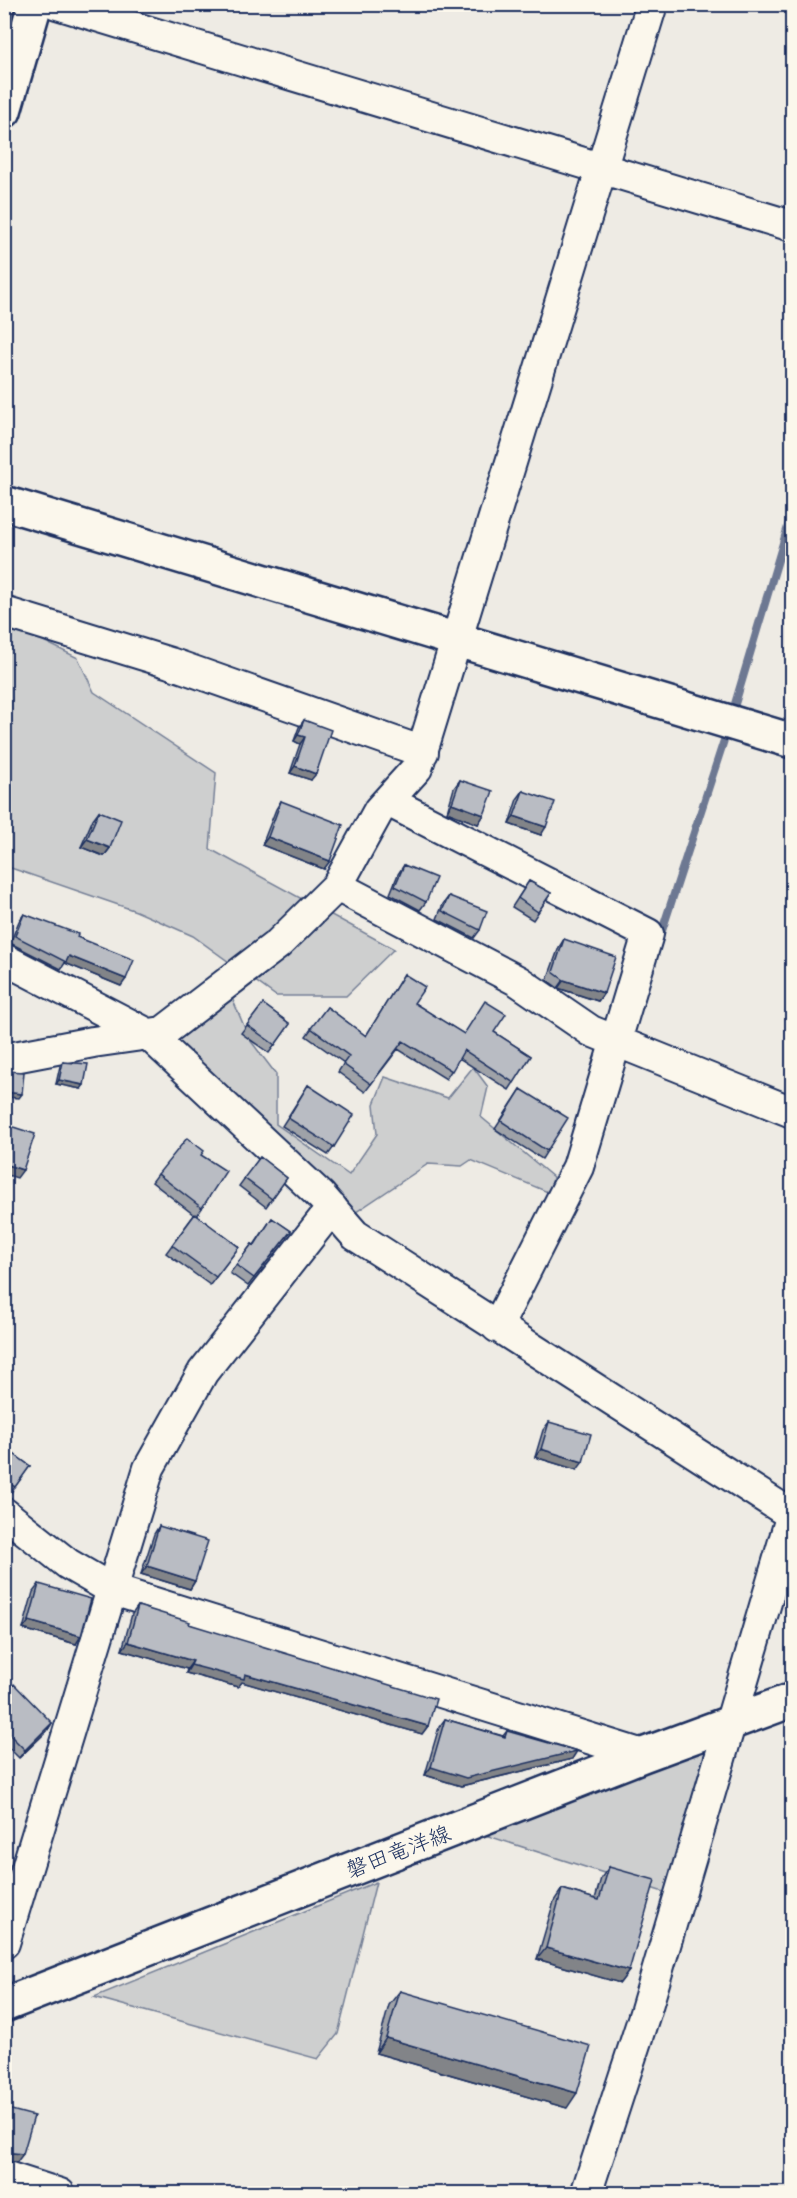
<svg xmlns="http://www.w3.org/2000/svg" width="797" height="2198" font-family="'Shantell Sans','Klee One',sans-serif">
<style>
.green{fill:#cecfcf;stroke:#747f96;stroke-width:1.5}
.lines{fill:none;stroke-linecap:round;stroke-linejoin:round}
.stream{stroke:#6d7892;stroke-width:8}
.minor-casing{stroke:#1b2f5e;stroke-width:34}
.tertiary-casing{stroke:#1b2f5e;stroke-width:38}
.secondary-casing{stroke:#1b2f5e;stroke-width:38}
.minor{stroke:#fbf7ec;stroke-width:30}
.tertiary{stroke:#fbf7ec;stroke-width:33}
.secondary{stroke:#fbf7ec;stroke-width:33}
.wall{fill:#9fa2a8;stroke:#1b2f5e;stroke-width:1.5}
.shaded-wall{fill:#828488;stroke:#1b2f5e;stroke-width:1.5}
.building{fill:#b9bcc3;stroke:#1b2f5e;stroke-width:1.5}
.labels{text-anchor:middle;stroke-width:4.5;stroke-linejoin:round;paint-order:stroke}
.street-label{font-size:22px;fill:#1b2f5e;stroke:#fbf7ec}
</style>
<rect width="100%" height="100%" fill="#eeebe4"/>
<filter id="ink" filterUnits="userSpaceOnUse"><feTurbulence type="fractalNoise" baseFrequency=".0167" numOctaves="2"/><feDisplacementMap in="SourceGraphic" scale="12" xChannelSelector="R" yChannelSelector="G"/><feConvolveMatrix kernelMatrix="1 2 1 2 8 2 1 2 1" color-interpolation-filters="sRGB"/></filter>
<g filter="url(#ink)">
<!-- green -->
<path class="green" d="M 4,625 L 21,630 L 78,658 L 94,692 L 216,773 L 210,849 L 394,949 L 346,996 L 276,996 L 193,936 L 136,911 L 5,866 Z
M 226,984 L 250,1040 L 276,1074 L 276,1124 L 349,1175 L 377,1134 L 374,1104 L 385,1077 L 448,1098 L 473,1067 L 488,1087 L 481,1117 L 553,1177 L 550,1193 L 471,1160 L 462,1166 L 428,1164 L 353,1214 L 158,1043 Z
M 713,1745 L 679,1897 L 485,1835 Z
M 376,1882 L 338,2034 L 318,2059 L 94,1997 Z"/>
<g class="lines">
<!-- stream -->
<path class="stream" d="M 732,714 L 792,513
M 659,940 L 728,728"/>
<!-- minor casing -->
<g class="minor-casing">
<path id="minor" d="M 57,4 L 792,226
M 4,612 L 170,663 L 423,752
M 388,801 L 648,934 L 578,1167 L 497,1327
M 337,886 L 518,981 L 591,1031 L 792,1112
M 4,959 L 148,1034 L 321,1196 L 355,1235 L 792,1515
M 4,1059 L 93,1042 L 163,1032 L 278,944 L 337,886 L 379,810 L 417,768 L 652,4
M 4,1513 L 68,1564 L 113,1590 L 643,1755
M 4,1943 L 149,1468 L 203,1372 L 332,1208
M 4,2176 L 60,2194
M 586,2194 L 645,2013 L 792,1514"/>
</g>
<!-- tertiary casing -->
<g class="tertiary-casing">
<path id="tertiary" d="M 4,111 L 35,4
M 4,503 L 792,741"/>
</g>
<!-- secondary casing -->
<g class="secondary-casing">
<path id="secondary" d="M 4,2005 L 643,1755 L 792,1700"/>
</g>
<!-- minor -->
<use href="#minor" class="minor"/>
<!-- tertiary -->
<use href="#tertiary" class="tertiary"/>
<!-- secondary -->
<use href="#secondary" class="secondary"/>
</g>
<!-- wall -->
<path class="wall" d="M 304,720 L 311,780 L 290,773 L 300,744 L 294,741 L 299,727 Z
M 460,780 L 478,824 L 447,812 L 454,788 Z
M 523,791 L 541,835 L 509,824 L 517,799 Z
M 281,801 L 324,869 L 262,845 L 276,809 Z
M 99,811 L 110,848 L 104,856 L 81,847 L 93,819 Z
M 404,865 L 426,902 L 420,910 L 390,894 L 398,874 Z
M 529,881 L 551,893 L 533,920 L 512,907 Z
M 449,896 L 480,930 L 474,938 L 437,919 L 443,904 Z
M 24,914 L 77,937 L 121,986 L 65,963 L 61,969 L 10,943 L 19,921 Z
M 564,939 L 604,993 L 598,1001 L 558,988 L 547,980 L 559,947 Z
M 404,974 L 414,1003 L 463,1034 L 494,1032 L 531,1056 L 509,1090 L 459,1058 L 446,1079 L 398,1049 L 365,1092 L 338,1072 L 344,1063 L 306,1036 L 327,1007 L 366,1036 Z
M 263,1004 L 290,1024 L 269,1053 L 241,1033 Z
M 63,1062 L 81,1089 L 56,1084 L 60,1066 Z
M 308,1085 L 334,1147 L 328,1155 L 282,1126 Z
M 521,1089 L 547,1151 L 542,1159 L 495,1129 Z
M 201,1155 L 202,1208 L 197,1216 L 239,1247 L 210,1285 L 166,1253 L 194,1215 L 152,1182 L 158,1174 Z
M 260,1157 L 287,1178 L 266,1207 L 239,1186 Z
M 272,1218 L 291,1231 L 248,1286 L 230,1273 L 252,1244 L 254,1245 Z
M 549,1422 L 577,1470 L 535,1457 L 543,1430 Z
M 4,1447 L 30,1466 L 9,1495 L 4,1492 Z
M 159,1526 L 195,1581 L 190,1589 L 141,1574 L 154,1534 Z
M 39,1584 L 76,1644 L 23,1629 L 33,1592 Z
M 138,1606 L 189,1624 L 428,1726 L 422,1734 L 242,1682 L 238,1687 L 186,1673 L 187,1669 L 122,1650 L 132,1614 Z
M 4,1694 L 52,1723 L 47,1731 L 19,1758 L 4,1743 Z
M 445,1719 L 503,1736 L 507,1731 L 572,1759 L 461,1786 L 425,1775 L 439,1727 Z
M 609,1867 L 629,1971 L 620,1983 L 537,1959 L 554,1901 L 562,1889 L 595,1899 L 601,1878 Z
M 400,1991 L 567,2108 L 376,2053 L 389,2005 Z"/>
<!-- shaded-wall -->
<path class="shaded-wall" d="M 298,735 L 305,737 L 300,744 L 294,741 Z
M 295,766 L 316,774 L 311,780 L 290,773 Z
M 452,803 L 484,815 L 478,824 L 447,812 Z
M 514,816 L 546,827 L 541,835 L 509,824 Z
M 268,837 L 330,861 L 324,869 L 262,845 Z
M 87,839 L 110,848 L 104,856 L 81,847 Z
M 69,956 L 126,979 L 121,986 L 65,963 Z
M 564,980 L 604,993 L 598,1001 L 558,988 Z
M 59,1080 L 84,1085 L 81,1089 L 56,1084 Z
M 4,1092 L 22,1094 L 19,1098 L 4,1097 Z
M 4,1164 L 23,1170 L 17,1178 L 4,1174 Z
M 541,1449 L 583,1462 L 577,1470 L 535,1457 Z
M 147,1566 L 195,1581 L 190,1589 L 141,1574 Z
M 29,1621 L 81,1636 L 76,1644 L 23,1629 Z
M 128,1642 L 193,1661 L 187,1669 L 122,1650 Z
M 191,1665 L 245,1674 L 428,1726 L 422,1734 L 242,1682 L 238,1687 L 186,1673 Z
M 52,1723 L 47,1731 L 19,1758 L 25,1750 Z
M 577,1751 L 572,1759 L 461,1786 L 425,1775 L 431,1767 Z
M 546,1948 L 629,1971 L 620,1983 L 537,1959 Z
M 386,2038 L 577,2093 L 567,2108 L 376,2053 Z
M 4,2152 L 23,2154 L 17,2162 L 4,2161 Z"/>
<!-- building -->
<path class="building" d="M 304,720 L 331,730 L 316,774 L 295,766 L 305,737 L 298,735 Z
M 460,780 L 493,791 L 484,815 L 452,803 Z
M 523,791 L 555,802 L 546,827 L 514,816 Z
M 281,801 L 343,825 L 330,861 L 268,837 Z
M 99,811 L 121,820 L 110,848 L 87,839 Z
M 404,865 L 436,878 L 426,902 L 395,886 Z
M 529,881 L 551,893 L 538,912 L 518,898 Z
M 449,896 L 487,911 L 480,930 L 442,911 Z
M 24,914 L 78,934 L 77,937 L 134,960 L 126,979 L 69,956 L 66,962 L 15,936 Z
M 564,939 L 616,957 L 604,993 L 564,980 L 553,972 Z
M 404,974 L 425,987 L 414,1003 L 464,1034 L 485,1001 L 506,1014 L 494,1032 L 531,1056 L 514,1083 L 464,1050 L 452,1071 L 403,1041 L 371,1084 L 343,1064 L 349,1056 L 311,1028 L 327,1007 L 366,1036 Z
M 263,1004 L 290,1024 L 275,1045 L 247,1025 Z
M 63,1062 L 88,1064 L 84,1085 L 59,1080 Z
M 4,1071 L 24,1072 L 22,1094 L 4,1092 Z
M 308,1085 L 354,1115 L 334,1147 L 288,1118 Z
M 521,1089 L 568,1118 L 547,1151 L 501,1121 Z
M 4,1124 L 35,1134 L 23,1170 L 4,1164 Z
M 187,1138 L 204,1151 L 201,1155 L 226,1171 L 202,1208 L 158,1174 Z
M 260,1157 L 287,1178 L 272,1199 L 244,1178 Z
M 195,1214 L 239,1247 L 216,1277 L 172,1245 Z
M 272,1218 L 291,1231 L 254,1278 L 236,1265 L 252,1244 L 254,1246 Z
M 549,1422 L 591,1434 L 583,1462 L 541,1449 Z
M 4,1447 L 30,1466 L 15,1487 L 4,1480 Z
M 159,1526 L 208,1541 L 195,1581 L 147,1566 Z
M 39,1584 L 91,1599 L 81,1636 L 29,1621 Z
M 138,1606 L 190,1622 L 189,1624 L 436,1699 L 428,1726 L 245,1674 L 244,1679 L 191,1665 L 193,1661 L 128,1642 Z
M 14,1684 L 52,1723 L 25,1750 L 4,1729 L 4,1694 Z
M 445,1719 L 505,1737 L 507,1731 L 577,1751 L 466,1778 L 431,1767 Z
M 609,1867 L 655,1880 L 629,1971 L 546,1948 L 562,1889 L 599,1900 Z
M 400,1991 L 591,2046 L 577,2093 L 386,2038 Z
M 4,2108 L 34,2116 L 23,2154 L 4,2152 Z"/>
</g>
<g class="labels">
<!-- street labels -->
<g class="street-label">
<text transform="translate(398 1851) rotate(-21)" y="8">磐田竜洋線</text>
</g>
</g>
<!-- margin -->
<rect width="797" height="2198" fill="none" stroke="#fbf7ec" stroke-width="24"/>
<rect x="12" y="12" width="773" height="2174" fill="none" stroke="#1b2f5e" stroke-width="2" filter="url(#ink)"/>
</svg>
